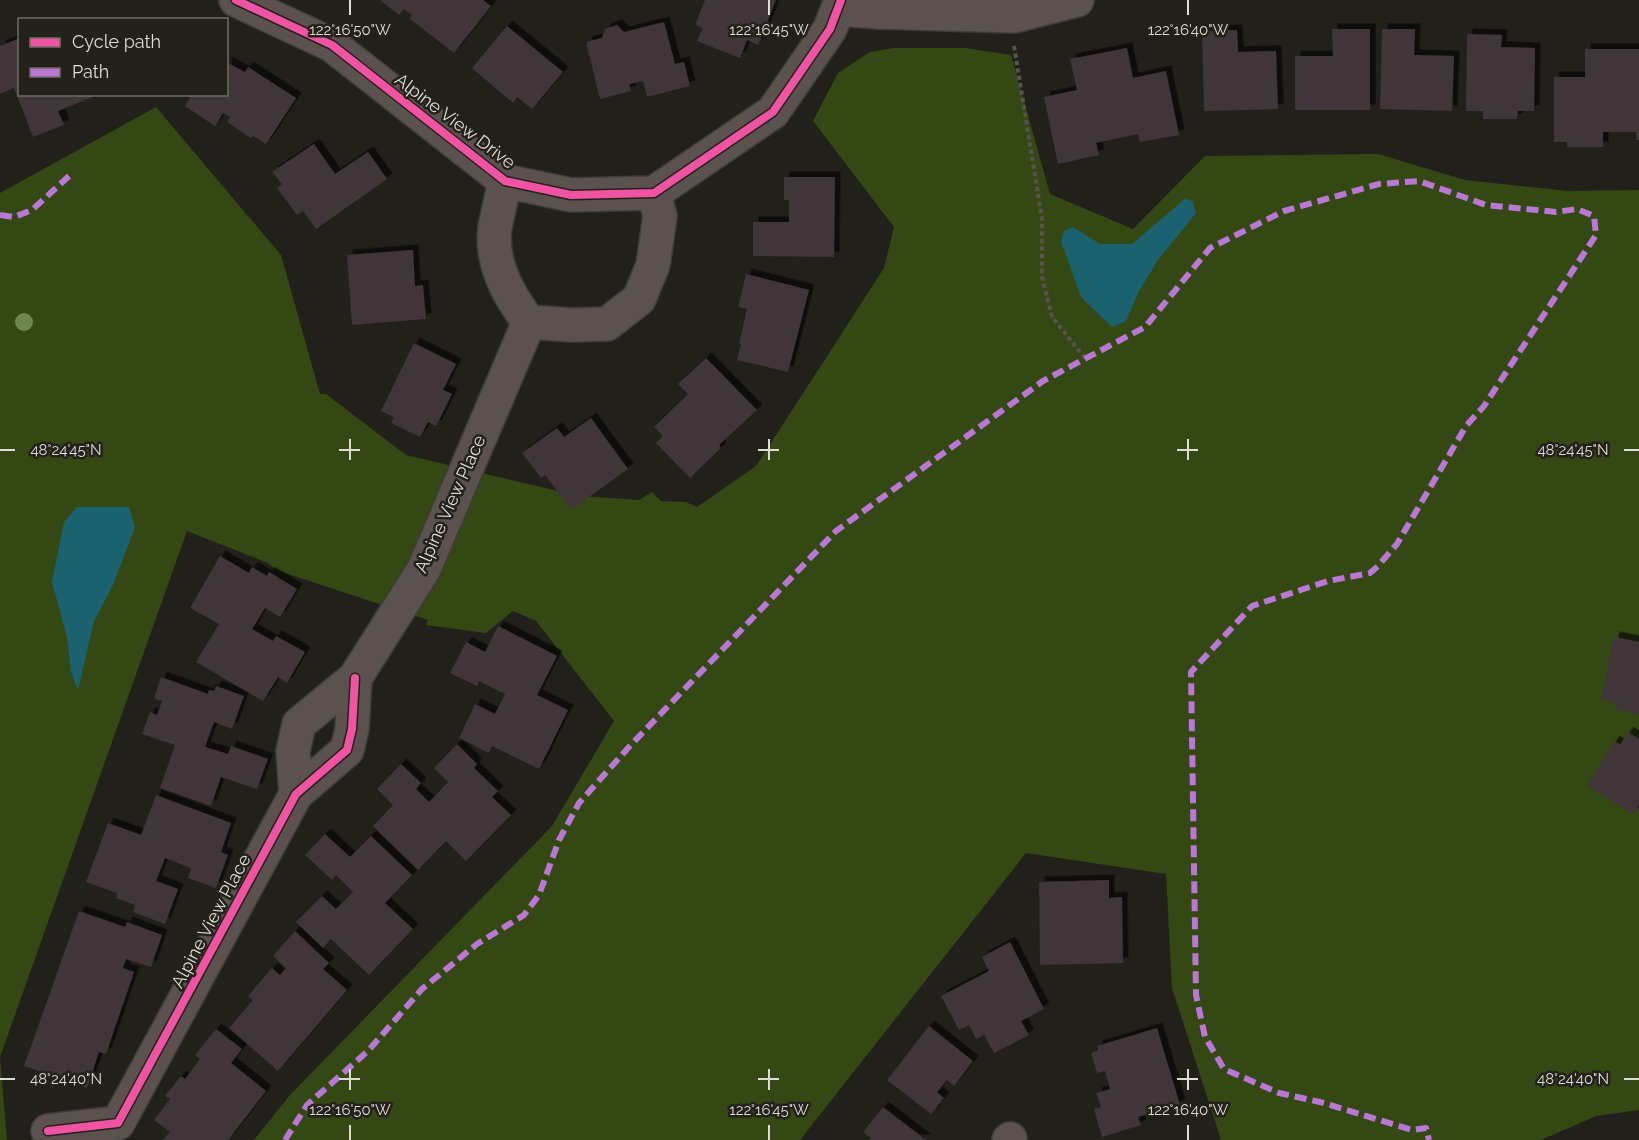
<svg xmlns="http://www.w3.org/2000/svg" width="1639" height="1140" font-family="Raleway,sans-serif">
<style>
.green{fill:#344813}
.water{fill:#1b6271}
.building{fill:#403438;filter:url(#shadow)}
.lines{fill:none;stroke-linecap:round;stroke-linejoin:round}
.minor-casing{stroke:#3e3d3a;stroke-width:36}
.path{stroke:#57514f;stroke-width:4;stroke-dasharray:4.5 3;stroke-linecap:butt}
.minor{stroke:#5b514f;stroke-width:33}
.quiet{stroke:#ba77d6;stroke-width:6;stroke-dasharray:12 6;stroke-linecap:butt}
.cycleway-casing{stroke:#232119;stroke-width:11}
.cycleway{stroke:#f153a3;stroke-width:8}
.tree{fill:#708651}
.ticks{fill:none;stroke:#dddcd6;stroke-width:2}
.labels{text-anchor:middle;stroke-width:5;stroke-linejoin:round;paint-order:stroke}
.street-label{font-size:18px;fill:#dddcd6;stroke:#232119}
.ticks-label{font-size:15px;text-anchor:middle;fill:#dddcd6;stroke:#232119;stroke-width:5;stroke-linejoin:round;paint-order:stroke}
</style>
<defs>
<filter id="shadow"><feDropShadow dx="5.5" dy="-5.5" stdDeviation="0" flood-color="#0009"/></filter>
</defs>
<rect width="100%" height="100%" fill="#21201b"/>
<!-- green -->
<path class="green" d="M 894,48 L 965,48 L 1011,55 L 1050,194 L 1133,229 L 1205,156 L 1378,154 L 1465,180 L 1568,191 L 1639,190 L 1639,1110 L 1596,1116 L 1541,1140 L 1221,1140 L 1172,988 L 1166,874 L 1026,853 L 800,1140 L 254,1140 L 290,1095 L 552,826 L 614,721 L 536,621 L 513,611 L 486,633 L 426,625 L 428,620 L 276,570 L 268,563 L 187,531 L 0,1057 L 7,1140 L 0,1140 L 0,193 L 156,107 L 281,255 L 320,394 L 326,394 L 406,455 L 579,496 L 639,500 L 652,492 L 661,501 L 686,502 L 697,507 L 756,466 L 884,268 L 894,227 L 813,121 L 838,73 L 870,52 Z"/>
<!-- water -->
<path class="water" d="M 1186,198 L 1193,202 L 1196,213 L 1158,260 L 1138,293 L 1126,321 L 1112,327 L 1081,297 L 1061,241 L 1064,231 L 1073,227 L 1100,244 L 1132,244 Z
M 77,507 L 129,507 L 135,527 L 113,585 L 94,621 L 78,690 L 71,672 L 67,637 L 52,582 L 64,522 Z"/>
<!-- building -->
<path class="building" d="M 382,0 L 483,0 L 491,6 L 454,53 L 410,19 L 412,15 L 404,9 L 399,15 L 381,1 Z
M 705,0 L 776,0 L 758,45 L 747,40 L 740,58 L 697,41 L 703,28 L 695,25 Z
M 664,22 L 675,64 L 684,62 L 690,86 L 647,97 L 643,81 L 629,84 L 631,91 L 600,99 L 586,42 L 602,38 L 605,29 L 617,25 L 624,32 Z
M 507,26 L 563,72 L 532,109 L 517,97 L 513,103 L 472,68 Z
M 1332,29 L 1370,29 L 1370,110 L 1295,110 L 1295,56 L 1333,56 Z
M 1382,29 L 1415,29 L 1414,55 L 1454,56 L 1452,111 L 1380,109 Z
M 1237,30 L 1238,52 L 1276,51 L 1278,109 L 1204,111 L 1202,31 Z
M 1467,34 L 1502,35 L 1501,47 L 1535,48 L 1534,111 L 1518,111 L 1517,119 L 1483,119 L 1483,111 L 1466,111 Z
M 20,38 L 20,94 L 98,95 L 58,111 L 64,125 L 33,137 L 14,88 L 0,94 L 0,46 Z
M 1127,48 L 1133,78 L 1166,71 L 1179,135 L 1140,142 L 1138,134 L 1096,143 L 1099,155 L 1058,164 L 1044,97 L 1077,90 L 1070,59 Z
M 1585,49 L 1639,49 L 1639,140 L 1636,140 L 1636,132 L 1603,132 L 1603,147 L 1567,147 L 1567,142 L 1554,142 L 1554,77 L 1585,77 Z
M 226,62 L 245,72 L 248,67 L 296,98 L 266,144 L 253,136 L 251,138 L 227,122 L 230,117 L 223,113 L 215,126 L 185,106 L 192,94 L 226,94 Z
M 314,144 L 335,174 L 368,152 L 387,179 L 316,229 L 303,211 L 297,215 L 277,188 L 282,184 L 272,172 Z
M 784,177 L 835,177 L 834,257 L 753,256 L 753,222 L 789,222 L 789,200 L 784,200 Z
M 413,250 L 415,286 L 423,285 L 426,319 L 352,325 L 347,255 Z
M 746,274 L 809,290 L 788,372 L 737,360 L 741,344 L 739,343 L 747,309 L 738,307 Z
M 414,343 L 456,364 L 443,390 L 452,394 L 436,426 L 428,422 L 420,437 L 391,423 L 394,417 L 381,411 Z
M 706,358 L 757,410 L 719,445 L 721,448 L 690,478 L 656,443 L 663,436 L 654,427 L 688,394 L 678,384 Z
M 591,418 L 628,469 L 571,510 L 545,475 L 541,478 L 522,453 L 557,428 L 564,437 Z
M 220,556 L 249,573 L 252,567 L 267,576 L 269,572 L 297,589 L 280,617 L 265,608 L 252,629 L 273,641 L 276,636 L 305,652 L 287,683 L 278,677 L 263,701 L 196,662 L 219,624 L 190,608 Z
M 498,626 L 557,656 L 537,695 L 568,710 L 539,769 L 492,746 L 489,753 L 459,738 L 475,704 L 495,714 L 505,694 L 479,681 L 477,686 L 450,673 L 466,642 L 485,652 Z
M 1614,637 L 1639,642 L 1639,714 L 1615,709 L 1616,703 L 1601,700 Z
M 161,677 L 208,694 L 209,690 L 214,691 L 216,686 L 244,696 L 232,729 L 214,722 L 205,747 L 228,754 L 231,746 L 268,759 L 257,789 L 221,777 L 211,806 L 160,788 L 175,745 L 142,734 L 150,712 L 157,715 L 162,701 L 154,699 Z
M 1628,732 L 1639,739 L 1639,804 L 1633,814 L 1587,785 L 1614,741 L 1620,745 Z
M 457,744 L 477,764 L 474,768 L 498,791 L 492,797 L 511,815 L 466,861 L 446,841 L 418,870 L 373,826 L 393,805 L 377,789 L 401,764 L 421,783 L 416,789 L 429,802 L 448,782 L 434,768 Z
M 156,795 L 231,823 L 221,852 L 228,855 L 216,888 L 188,878 L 191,868 L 165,858 L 156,881 L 178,889 L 165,924 L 133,912 L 135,905 L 116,898 L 117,893 L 86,882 L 108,823 L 141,835 Z
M 325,834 L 350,857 L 371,836 L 412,875 L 385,903 L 413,929 L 369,975 L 331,939 L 323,948 L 296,922 L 322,896 L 336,909 L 353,892 L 336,875 L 332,880 L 305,855 Z
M 1109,880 L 1109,898 L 1122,897 L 1123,963 L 1040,965 L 1039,882 Z
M 79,911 L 125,927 L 127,922 L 162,935 L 151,967 L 126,959 L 123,968 L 134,972 L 106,1054 L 99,1052 L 87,1088 L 24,1066 Z
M 295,931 L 329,963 L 323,969 L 347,990 L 278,1071 L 229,1028 L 253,1000 L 248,996 L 272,968 L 280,975 L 286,968 L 273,956 Z
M 1010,942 L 1044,1009 L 1021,1021 L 1029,1035 L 994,1053 L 984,1035 L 976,1039 L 969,1025 L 959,1030 L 941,996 L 989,971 L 982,957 Z
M 929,1026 L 973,1061 L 954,1086 L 947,1080 L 937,1092 L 944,1098 L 931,1114 L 887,1080 Z
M 1157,1028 L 1180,1105 L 1138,1117 L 1141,1125 L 1102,1137 L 1094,1109 L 1101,1107 L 1096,1093 L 1110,1089 L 1105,1071 L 1097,1073 L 1091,1053 L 1098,1050 L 1097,1046 Z
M 216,1029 L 242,1049 L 231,1063 L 266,1091 L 228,1140 L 163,1140 L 170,1132 L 154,1120 L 170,1099 L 165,1096 L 181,1076 L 185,1079 L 200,1059 L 195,1055 Z
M 883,1107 L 926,1140 L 869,1140 L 871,1138 L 863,1132 Z"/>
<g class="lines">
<!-- minor casing -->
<g class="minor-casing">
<path id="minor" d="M 236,0 L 332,45 L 505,181 L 571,195 L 654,193 L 773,112 L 830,29 L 841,0
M 839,9 L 879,12 L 1014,16 L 1077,0
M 505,181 C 502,196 498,212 495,227 C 490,262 508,295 529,322 L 571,325 L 607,324 L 639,299 L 653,265 L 660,216 L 654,193
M 296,794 L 293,751 L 299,724 L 355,678 L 424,569 L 529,322
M 48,1131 L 118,1123 L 296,794 L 347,750 L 352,729 L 355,678
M 1009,1140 L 1010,1139"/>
</g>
<!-- path -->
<path class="path" d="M 1014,46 L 1042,218 L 1042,277 L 1052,317 L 1085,358"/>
<!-- minor -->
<use href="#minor" class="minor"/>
<!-- quiet -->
<path class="quiet" d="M 0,215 L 14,217 L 32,210 L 69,176
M 285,1140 L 307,1105 L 368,1051 L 422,989 L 477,944 L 524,915 L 539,895 L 559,840 L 579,803 L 628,748 L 836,531 L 1043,381 L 1145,327 L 1210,248 L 1284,211 L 1379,184 L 1419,181 L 1486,205 L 1556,212 L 1577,209 L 1594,216 L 1596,235 L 1484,406 L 1466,426 L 1397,544 L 1378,566 L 1370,573 L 1328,581 L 1252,606 L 1191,672 L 1196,995 L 1205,1037 L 1224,1069 L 1279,1093 L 1320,1102 L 1412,1130 L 1426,1128 L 1429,1140"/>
<!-- cycleway casing -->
<g class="cycleway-casing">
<path id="cycleway" d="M 236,0 L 332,45 L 505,181 L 571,195 L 654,193 L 773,112 L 830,29 L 841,0
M 48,1131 L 118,1123 L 296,794 L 347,750 L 352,729 L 355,678"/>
</g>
<!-- cycleway -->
<use href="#cycleway" class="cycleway"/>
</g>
<!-- trees -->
<circle class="tree" cx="24" cy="322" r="9"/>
<!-- ticks -->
<path class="ticks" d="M 350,0 L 350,15M 769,0 L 769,15M 1188,0 L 1188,15M 350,439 L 350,460M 769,439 L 769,460M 1188,439 L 1188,460M 0,450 L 15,450M 339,450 L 360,450M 758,450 L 779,450M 1177,450 L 1198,450M 1624,450 L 1639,450M 350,1069 L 350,1090M 769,1069 L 769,1090M 1188,1069 L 1188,1090M 0,1079 L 15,1079M 339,1079 L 360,1079M 758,1079 L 779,1079M 1177,1079 L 1198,1079M 1624,1079 L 1639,1079M 350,1125 L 350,1140M 769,1125 L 769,1140M 1188,1125 L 1188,1140"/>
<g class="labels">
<!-- street labels -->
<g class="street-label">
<text transform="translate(455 121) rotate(37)" y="6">Alpine View Drive</text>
<text transform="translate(450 504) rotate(-66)" y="6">Alpine View Place</text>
<text transform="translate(211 921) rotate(-62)" y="6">Alpine View Place</text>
</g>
</g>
<g class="ticks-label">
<text x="350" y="35">122°16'50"W</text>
<text x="769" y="35">122°16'45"W</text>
<text x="1188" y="35">122°16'40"W</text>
<text x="66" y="455">48°24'45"N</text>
<text x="1573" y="455">48°24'45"N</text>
<text x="66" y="1084">48°24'40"N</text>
<text x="1573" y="1084">48°24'40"N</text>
<text x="350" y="1115">122°16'50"W</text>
<text x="769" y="1115">122°16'45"W</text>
<text x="1188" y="1115">122°16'40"W</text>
</g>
<!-- legend -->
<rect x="18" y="18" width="210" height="78" fill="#232119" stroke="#6d6c65" stroke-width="1.5"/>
<rect x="30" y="38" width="30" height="9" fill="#f153a3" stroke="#6d6c65" stroke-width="1.5"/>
<text x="72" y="48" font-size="18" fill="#dddcd6">Cycle path</text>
<rect x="30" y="68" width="30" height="9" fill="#ba77d6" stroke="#6d6c65" stroke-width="1.5"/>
<text x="72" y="78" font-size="18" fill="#dddcd6">Path</text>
</svg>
